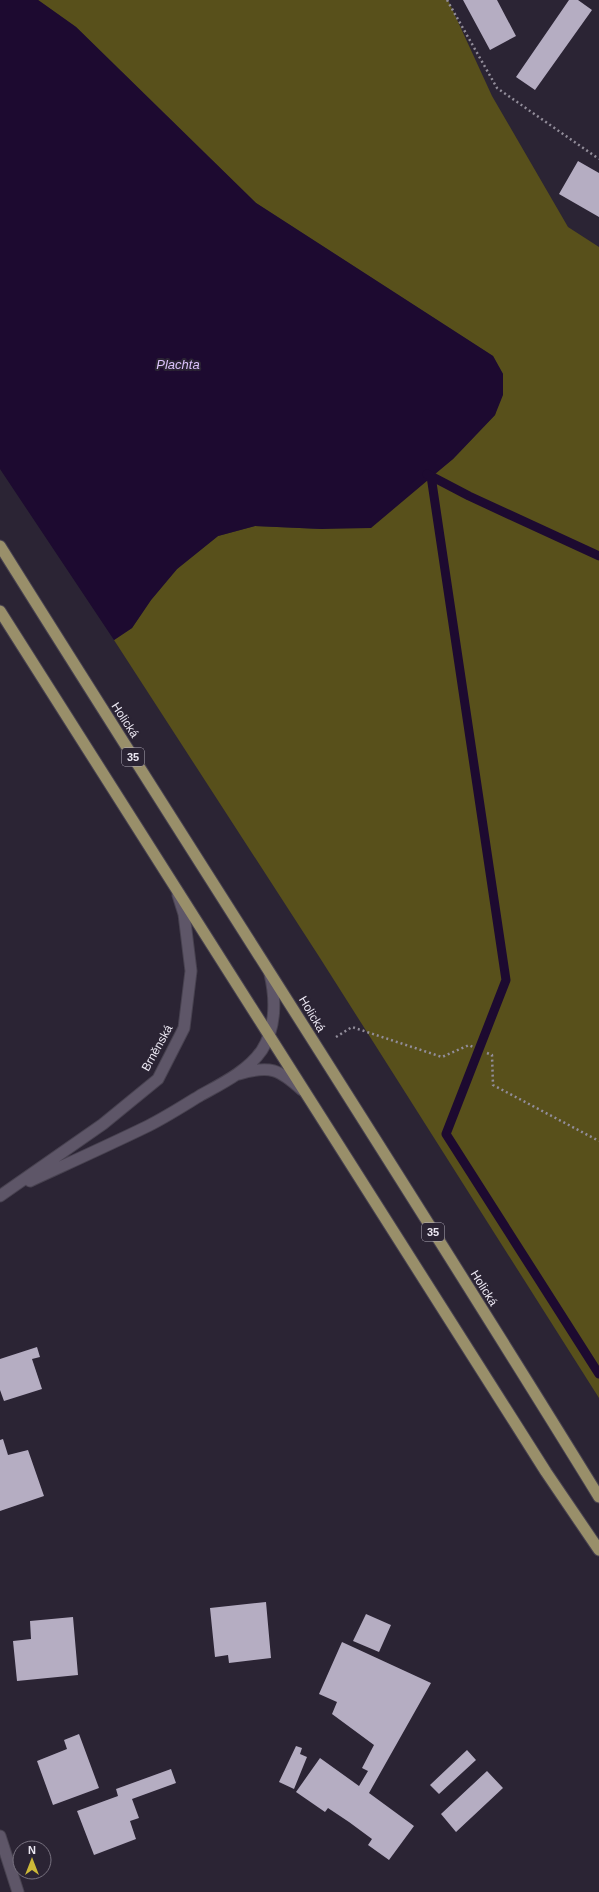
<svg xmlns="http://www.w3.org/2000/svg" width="599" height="1892" font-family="Helvetica,sans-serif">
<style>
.forest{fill:#58501b}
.water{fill:#1d0a30}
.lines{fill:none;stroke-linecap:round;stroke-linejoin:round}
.stream{stroke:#1d0a30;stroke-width:9}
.building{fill:#b5adc2}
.minor-casing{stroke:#484250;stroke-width:13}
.primary-casing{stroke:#484250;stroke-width:13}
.path{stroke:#928d9a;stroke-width:2.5;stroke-dasharray:2 3;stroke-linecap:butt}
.minor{stroke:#5e5668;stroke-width:11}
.primary{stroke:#998f6a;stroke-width:11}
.labels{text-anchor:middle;stroke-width:4;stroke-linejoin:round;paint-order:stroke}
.shield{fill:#2b2434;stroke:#b2adba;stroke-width:1}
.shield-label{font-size:11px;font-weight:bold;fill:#ece8f3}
.street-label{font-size:12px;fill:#ece8f3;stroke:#2b2434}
.water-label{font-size:13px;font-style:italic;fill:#dcc3fc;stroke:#2b2434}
</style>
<rect width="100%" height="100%" fill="#2b2434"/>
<!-- forest -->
<path class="forest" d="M 38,0 L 448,0 L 492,96 L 568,227 L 599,247 L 599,1398 L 320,958 L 114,640 L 132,628 L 151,600 L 177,569 L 218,536 L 255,526 L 322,529 L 431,476 L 453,459 L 495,415 L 503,374 L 493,356 L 256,203 L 76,27 Z"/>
<!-- water -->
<path class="water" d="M 0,0 L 38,0 L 76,27 L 256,203 L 493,356 L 503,374 L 503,395 L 495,415 L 453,459 L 371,528 L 322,529 L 255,526 L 218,536 L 177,569 L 151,600 L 132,628 L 114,640 L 0,469 Z"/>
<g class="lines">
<!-- stream -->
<path class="stream" d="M 427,474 L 469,496 L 599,556
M 431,476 L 506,980 L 446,1134 L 599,1374"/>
</g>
<!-- building -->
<path class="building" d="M 463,0 L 497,0 L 516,36 L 490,50 Z
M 569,0 L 578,0 L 592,10 L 535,90 L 516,77 Z
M 578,161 L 599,173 L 599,217 L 559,194 Z
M 37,1347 L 40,1357 L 32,1359 L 42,1389 L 4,1401 L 0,1390 L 0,1359 Z
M 3,1439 L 8,1455 L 28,1450 L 44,1496 L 0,1511 L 0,1440 Z
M 266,1602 L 271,1658 L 229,1663 L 228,1655 L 215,1657 L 210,1608 Z
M 366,1614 L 391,1625 L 379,1652 L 353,1641 Z
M 73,1617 L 78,1675 L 17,1681 L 13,1641 L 31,1639 L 30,1621 Z
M 342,1642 L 431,1683 L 369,1793 L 414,1826 L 389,1860 L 368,1845 L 372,1839 L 349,1822 L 328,1808 L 325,1812 L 296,1792 L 320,1758 L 359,1786 L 368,1771 L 362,1768 L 374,1745 L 332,1714 L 337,1702 L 319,1694 Z
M 79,1734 L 99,1788 L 53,1805 L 37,1761 L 67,1749 L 64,1740 Z
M 296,1746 L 302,1748 L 300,1754 L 307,1757 L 294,1789 L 279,1782 Z
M 467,1750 L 476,1760 L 439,1794 L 430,1785 Z
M 171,1769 L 176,1783 L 132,1799 L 139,1818 L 130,1821 L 136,1839 L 94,1855 L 77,1811 L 118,1796 L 116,1789 Z
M 487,1771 L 503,1788 L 456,1832 L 441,1814 Z"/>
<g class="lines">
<!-- minor casing -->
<g class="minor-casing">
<path id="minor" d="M 239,1074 C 270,1065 279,1069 302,1090
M 30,1181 C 69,1163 109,1145 148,1126 C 166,1117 183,1106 201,1095 C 221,1084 248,1071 262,1050 C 276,1028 276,999 270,974
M 0,1196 L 103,1124 L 158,1079 L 184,1028 L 191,971 L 184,914 L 178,895
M 0,1836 L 18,1892"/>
</g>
<!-- primary casing -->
<g class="primary-casing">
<path id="primary" d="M 0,546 C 199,864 403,1178 599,1497
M 0,611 L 546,1472 L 599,1550"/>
</g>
<!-- path -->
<path class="path" d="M 447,0 L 497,88 L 599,159
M 336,1037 L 352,1027 L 442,1057 L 469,1045 L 475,1048
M 487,1053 L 492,1055 L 493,1085 L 599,1141"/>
<!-- minor -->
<use href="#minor" class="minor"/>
<!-- primary -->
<use href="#primary" class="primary"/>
</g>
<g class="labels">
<!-- shield labels -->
<g class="shield">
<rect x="122" y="748" width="22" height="18" rx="3"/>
<rect x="422" y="1223" width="22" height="18" rx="3"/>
</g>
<g class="shield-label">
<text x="133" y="761">35</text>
<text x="433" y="1236">35</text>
</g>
<!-- street labels -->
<g class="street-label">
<text transform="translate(125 720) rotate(57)" y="4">Holická</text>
<text transform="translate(312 1014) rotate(59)" y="4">Holická</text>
<text transform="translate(157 1048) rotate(-61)" y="4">Brněnská</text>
<text transform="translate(484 1288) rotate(58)" y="4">Holická</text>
</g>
<!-- water labels -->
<g class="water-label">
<text x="178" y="369">Plachta</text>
</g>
</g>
<!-- north arrow -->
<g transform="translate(32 1860)"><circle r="19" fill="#2b2434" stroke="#787280"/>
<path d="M0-3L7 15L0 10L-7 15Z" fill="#cdb938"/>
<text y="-6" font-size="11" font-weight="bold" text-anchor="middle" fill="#ece8f3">N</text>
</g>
</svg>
